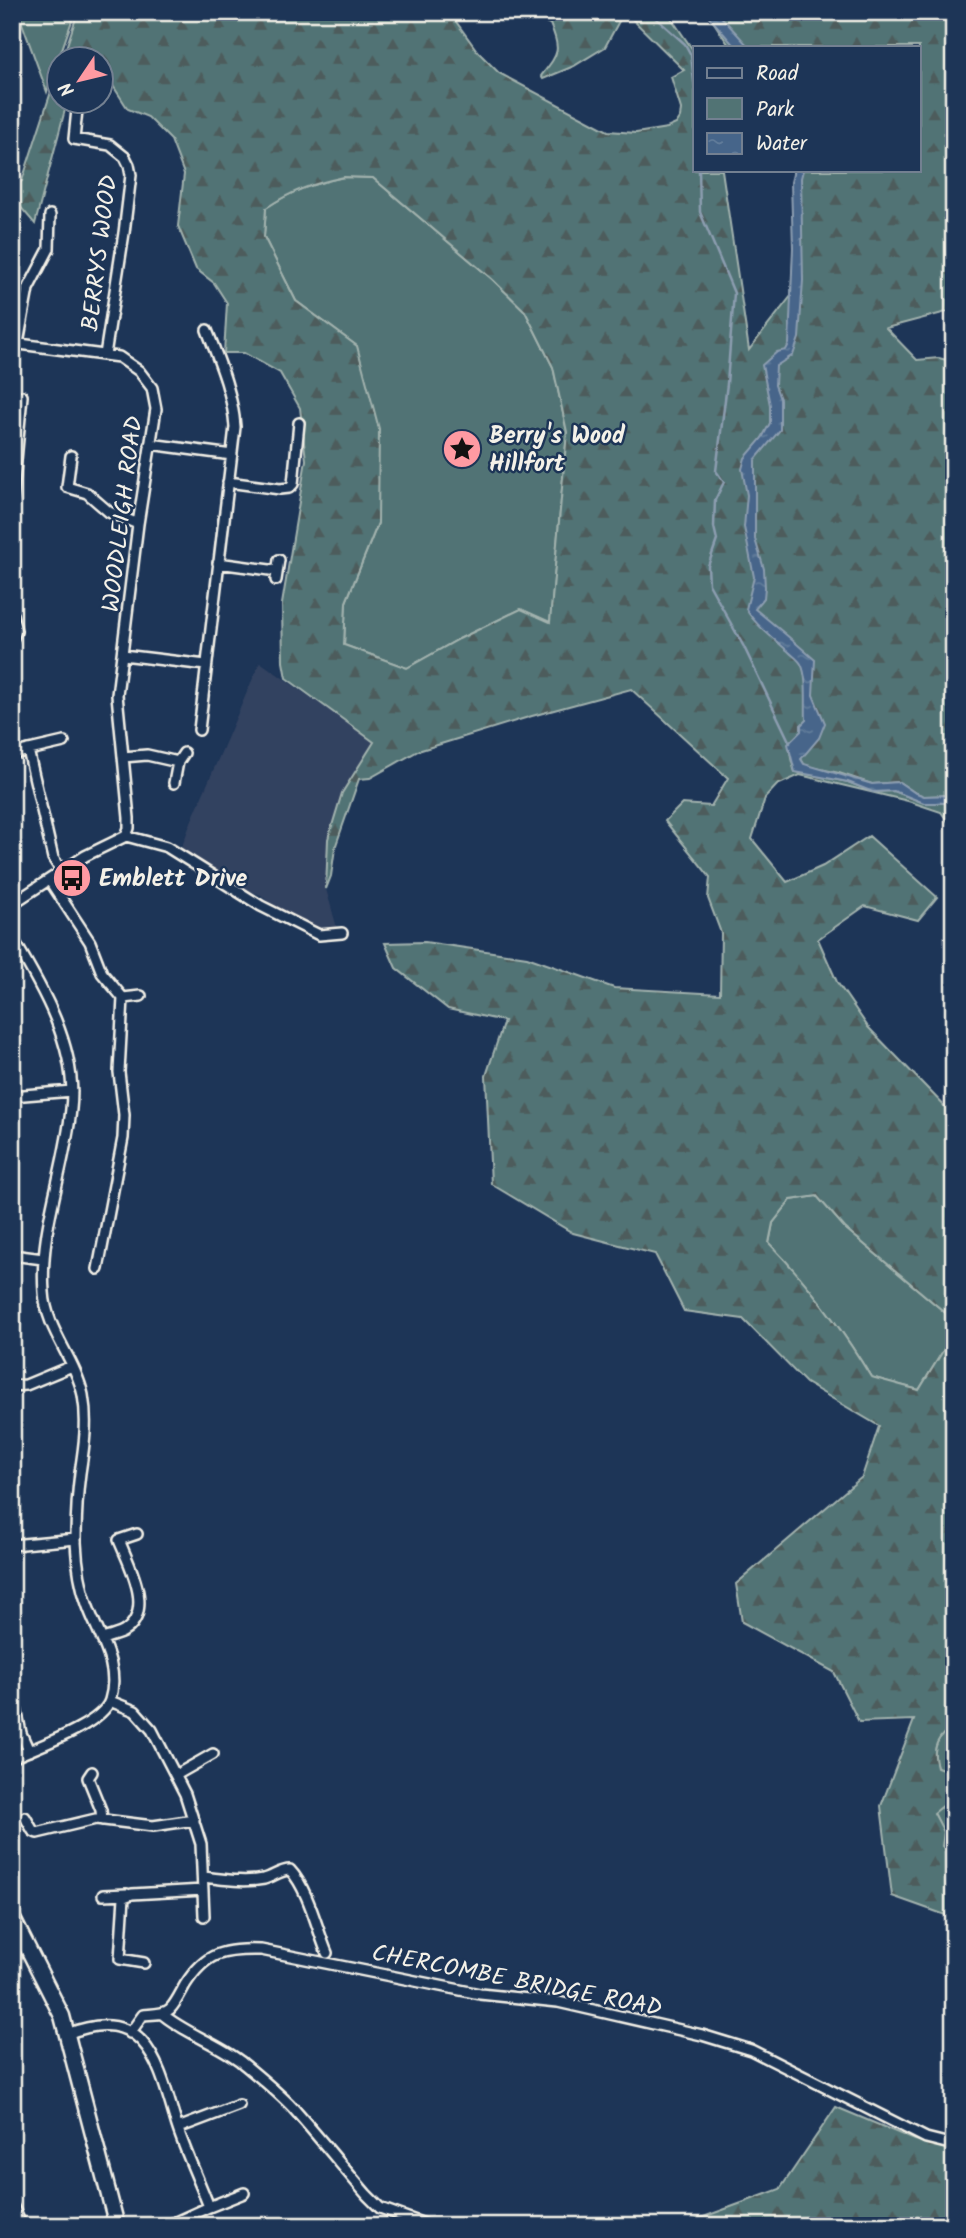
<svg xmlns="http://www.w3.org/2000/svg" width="966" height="2238" font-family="Kalam,sans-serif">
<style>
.built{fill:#334260}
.green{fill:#517374;stroke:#a2b2ae;stroke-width:2}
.forest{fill:url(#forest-firs);stroke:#a2b2ae;stroke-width:2;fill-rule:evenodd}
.water{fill:url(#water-ripples);stroke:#8c9db0;stroke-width:2}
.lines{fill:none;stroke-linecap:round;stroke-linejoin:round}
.stream{stroke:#8c9db0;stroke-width:2.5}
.street-casing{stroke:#f4f1e8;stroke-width:14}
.primary-casing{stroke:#f4f1e8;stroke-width:19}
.street{stroke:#1d3557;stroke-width:9}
.primary{stroke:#1d3557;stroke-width:14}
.labels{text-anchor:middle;stroke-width:5;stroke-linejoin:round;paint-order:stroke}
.street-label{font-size:24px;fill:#f4f1e8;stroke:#1d3557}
.poi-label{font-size:24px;font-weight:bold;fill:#f4f1e8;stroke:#1d3557;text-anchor:start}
</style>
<defs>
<pattern id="forest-firs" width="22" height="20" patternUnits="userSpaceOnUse" patternTransform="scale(1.75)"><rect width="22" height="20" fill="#517374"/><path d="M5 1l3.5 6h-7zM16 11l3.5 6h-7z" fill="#4d5b5b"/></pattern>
<pattern id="water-ripples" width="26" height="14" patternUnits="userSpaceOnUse" patternTransform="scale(1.75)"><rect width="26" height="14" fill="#46658a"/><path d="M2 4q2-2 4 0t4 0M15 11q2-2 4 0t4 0" fill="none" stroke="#617c9a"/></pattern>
</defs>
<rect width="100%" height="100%" fill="#1d3557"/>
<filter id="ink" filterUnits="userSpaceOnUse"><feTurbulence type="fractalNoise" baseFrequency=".0143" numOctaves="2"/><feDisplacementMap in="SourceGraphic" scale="14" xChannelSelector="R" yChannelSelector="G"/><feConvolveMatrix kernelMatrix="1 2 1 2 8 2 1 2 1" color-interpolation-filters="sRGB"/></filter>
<g filter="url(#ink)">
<!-- built -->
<path class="built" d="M 260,662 L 374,742 L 342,793 L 326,889 L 337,928 L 319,930 L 283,915 L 261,895 L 244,889 L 181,849 L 191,822 Z"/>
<!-- green -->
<path class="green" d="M 18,12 L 75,12 L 47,92 Z
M 344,177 L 373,178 L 492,279 L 525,311 L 553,367 L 567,432 L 550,623 L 521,609 L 459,639 L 407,668 L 344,645 L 346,602 L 378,523 L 357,346 L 296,301 L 264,237 L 266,208 C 293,190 312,184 344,177 Z
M 817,1196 L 845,1228 L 954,1320 L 954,1333 L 919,1390 L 871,1377 C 842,1329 809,1284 769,1244 L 773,1223 L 791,1200 Z
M 954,1726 L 954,1856 L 942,1846 L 943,1832 L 934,1813 L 951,1772 L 937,1767 C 931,1748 937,1736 954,1726 Z"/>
<!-- forest -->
<path class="forest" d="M 78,12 L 449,12 L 478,52 L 499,73 L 608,131 L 636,133 L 667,128 L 676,124 L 680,118 L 681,109 L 671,77 L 684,70 L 625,12 L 667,12 L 695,53 L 695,170 L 722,170 L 749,350 L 791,296 L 795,226 L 793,170 L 919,170 L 919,47 L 730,47 L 707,12 L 954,12 L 954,310 L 886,328 L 917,360 L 939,358 L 954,362 L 954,795 L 924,796 L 914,792 L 899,782 L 872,784 L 839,773 L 807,766 L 804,764 L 792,743 C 788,752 792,763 795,772 L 848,782 L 873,792 L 894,791 L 924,803 L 954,803 L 954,830 L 941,812 L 908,801 L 800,775 L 777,785 L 765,798 L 752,839 L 787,882 L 823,866 L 869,836 L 937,897 L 918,920 L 865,906 L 818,939 L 837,982 L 868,1027 L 954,1116 L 954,1320 L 845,1228 L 817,1196 L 791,1200 L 773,1223 L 769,1243 C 809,1284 842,1329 871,1377 L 919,1390 L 954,1333 L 954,1726 C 937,1736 931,1748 937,1767 L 951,1772 L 944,1805 L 934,1813 L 944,1832 L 942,1846 L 954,1856 L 954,1918 L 892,1896 L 881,1806 L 914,1720 L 859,1722 L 834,1672 L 742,1622 L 736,1584 L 862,1477 L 879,1426 L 806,1383 L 743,1319 L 684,1311 L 655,1254 L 573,1233 L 491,1184 L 486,1076 L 504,1021 L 448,1009 L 396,968 L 385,943 L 425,942 L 527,957 L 614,988 L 720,994 L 721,933 L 708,898 L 710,877 L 665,821 L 682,804 L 711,806 L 728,778 L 631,689 L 532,716 L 418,751 L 370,778 L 359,779 L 335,848 L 331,876 L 326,889 L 328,839 L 342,793 L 374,742 L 286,678 L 283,662 L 282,604 L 306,460 L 300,408 L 280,373 L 244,353 L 224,353 L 227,303 L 214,283 L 196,269 L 178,226 L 184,174 L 171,140 L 148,117 L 128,109 L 108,78 L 102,76 L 102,60 L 62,60 ZM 344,177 L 373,178 L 492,279 L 525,311 L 553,367 L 567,432 L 550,622 L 521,609 L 459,639 L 407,668 L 344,645 L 346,602 L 378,523 L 379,429 L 357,346 L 296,301 L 264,237 L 266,208 C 293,190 312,184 344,177 Z
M 522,12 L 624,12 L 605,47 L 574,66 L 543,79 L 541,76 C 558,54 562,51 550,24 Z
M 59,67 L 60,102 L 67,102 L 35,224 L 12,197 L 12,189 L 22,181 Z
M 836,2107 L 915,2140 L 954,2149 L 954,2226 L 679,2226 L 780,2189 Z"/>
<!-- water -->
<path class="water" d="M 705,12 L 717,12 L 749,47 L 735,47 Z
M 794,170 L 803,170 L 801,178 L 803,280 L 799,338 L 793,355 L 776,366 L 775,385 L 780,399 L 780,430 L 755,460 L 755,539 L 764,569 L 765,587 L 764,598 L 755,609 C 776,626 795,642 815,660 L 813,695 L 825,723 L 819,738 L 801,759 L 804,764 L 872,784 L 899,782 L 914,792 L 924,796 L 954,795 L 954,803 L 924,803 L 894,791 L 873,792 L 848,782 L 795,772 L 788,744 L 801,731 L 801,725 L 806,720 C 805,705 808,677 801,664 C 798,659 793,656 789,652 C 775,640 755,625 746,609 L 754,577 L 744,527 L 747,495 L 742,469 L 745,458 L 762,438 L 770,423 L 770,405 L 762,365 L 777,352 L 786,350 L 789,344 L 793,248 L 791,182 Z"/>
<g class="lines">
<!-- stream -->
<path class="stream" d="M 649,12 L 685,44 L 691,55 L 695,90
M 699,170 L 700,212 L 734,293 L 727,384 L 716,471 L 724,482 L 715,500 L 714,527 L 717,540 L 708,566 L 709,584 L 744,647 L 790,743"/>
<!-- street casing -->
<g class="street-casing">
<path id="street" d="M 77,110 L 74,139 L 110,145 L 125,157 L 129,165 L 131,175 L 124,233 L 105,355
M 12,343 L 119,357 L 139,371 L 152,388 L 156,409 L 138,524 L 117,695 L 129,818 L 129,828 L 126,836
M 18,343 L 28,289 L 49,249 L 50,215
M 150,444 L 232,455
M 71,456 L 67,487 L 87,493 L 109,512 L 138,524
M 228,482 L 280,489 L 289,488 L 293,484 L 299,423
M 12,503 L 22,396
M 218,563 L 277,571
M 276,580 L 279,560
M 12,614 L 16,631 L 12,640
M 123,655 L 206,665
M 199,730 L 235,427 C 233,394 219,361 207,330
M 28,750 L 53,858 L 62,872
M 12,754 L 64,742
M 123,757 L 147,755 L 178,762 L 174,783
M 178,762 L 184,753
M 50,881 L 90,942 L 102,973 L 123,998 L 119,1072 L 124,1115 L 123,1138 L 98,1269
M 12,904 L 85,856 L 126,836 L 167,847 L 261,906 L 319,935 L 342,933
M 12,937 C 42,987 78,1048 71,1109 C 65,1171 39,1229 44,1292 C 46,1330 75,1358 83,1395 C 88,1422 84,1447 80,1473 C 77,1496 76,1519 76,1542 C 77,1563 80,1585 87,1604 C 98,1636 121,1665 110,1700 C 102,1725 36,1747 12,1758
M 123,998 L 141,996
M 12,1096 L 72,1091
M 12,1255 L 43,1259
M 12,1386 L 26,1385 L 72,1366
M 12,1545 L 76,1539
M 102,1639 C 109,1637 117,1635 123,1632 C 156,1612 129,1565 119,1540 L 137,1534
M 12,1688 L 21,1733 L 29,1751
M 110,1701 L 135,1711 L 152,1730 L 185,1794 L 201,1844 L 204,1916
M 92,1772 L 88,1778 L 101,1810 L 102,1820
M 176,1775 L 213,1754
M 25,1817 L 33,1831 L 37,1833 L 96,1819 L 153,1826 L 194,1820
M 203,1877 C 223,1879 243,1883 264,1879 C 273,1877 280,1870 290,1870 C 308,1889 317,1929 327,1953
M 103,1895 L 127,1894
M 144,1963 L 120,1959 L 124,1897 L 132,1894 L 203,1890
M 161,2013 C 184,2033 215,2042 240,2061 C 258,2076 277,2091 293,2108 C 318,2136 342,2166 367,2195 L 380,2208 L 430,2226
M 130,2033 L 143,2015 C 151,2014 163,2015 170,2009 C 176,2003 181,1992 185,1985 C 206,1952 223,1949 261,1950 L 480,1994 L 558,2002 L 702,2035 L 751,2050 L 926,2138 L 954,2145
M 67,2034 C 148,2002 159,2067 177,2126 C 186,2154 199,2180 209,2207 L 244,2193
M 178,2128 L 239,2105
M 12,2205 L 22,2226
M 167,2226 L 209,2207"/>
</g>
<!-- primary casing -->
<g class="primary-casing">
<path id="primary" d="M 12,1917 L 62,2016 L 117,2226"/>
</g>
<!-- street -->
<use href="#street" class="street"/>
<!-- primary -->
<use href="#primary" class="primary"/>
</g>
</g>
<!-- icons -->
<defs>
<g id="sight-disc" transform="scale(2.0125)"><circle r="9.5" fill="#ff9aa2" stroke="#1d3557"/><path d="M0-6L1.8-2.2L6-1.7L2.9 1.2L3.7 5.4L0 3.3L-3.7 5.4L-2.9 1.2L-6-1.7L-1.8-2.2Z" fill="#111"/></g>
<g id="bus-disc" transform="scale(2.0125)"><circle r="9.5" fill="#ff9aa2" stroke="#1d3557"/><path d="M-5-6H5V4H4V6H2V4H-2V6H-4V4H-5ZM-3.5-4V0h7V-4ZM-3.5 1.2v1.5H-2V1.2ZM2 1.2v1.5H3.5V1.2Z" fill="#111"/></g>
</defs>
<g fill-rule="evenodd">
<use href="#sight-disc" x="462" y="449"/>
<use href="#bus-disc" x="72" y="878"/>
</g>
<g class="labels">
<!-- street labels -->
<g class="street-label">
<text transform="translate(99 253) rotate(-83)" y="8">BERRYS WOOD</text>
<text transform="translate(122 514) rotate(-83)" y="8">WOODLEIGH ROAD</text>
<text transform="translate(517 1980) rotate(11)" y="8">CHERCOMBE BRIDGE ROAD</text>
</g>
<!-- poi labels -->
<g class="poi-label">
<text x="489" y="443">Berry's Wood<tspan x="489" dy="28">Hillfort</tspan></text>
<text x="99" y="886">Emblett Drive</text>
</g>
</g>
<!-- margin -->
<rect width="966" height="2238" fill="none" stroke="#1d3557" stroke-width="42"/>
<rect x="21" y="21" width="924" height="2196" fill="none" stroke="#f4f1e8" stroke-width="2.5" filter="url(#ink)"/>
<!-- legend -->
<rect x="693" y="46" width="228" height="126" fill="#1d3557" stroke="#738091" stroke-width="2"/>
<rect x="707" y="68" width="35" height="10" fill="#1d3557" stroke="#738091" stroke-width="2"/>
<text x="756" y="80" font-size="21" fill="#f4f1e8">Road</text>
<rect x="707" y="98" width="35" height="21" fill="#517374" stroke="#738091" stroke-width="2"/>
<text x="756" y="116" font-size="21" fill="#f4f1e8">Park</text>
<rect x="707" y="133" width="35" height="21" fill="url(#water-ripples)" stroke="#738091" stroke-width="2"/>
<text x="756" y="150" font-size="21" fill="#f4f1e8">Water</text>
<!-- north arrow -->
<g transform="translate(80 80) rotate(235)"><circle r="33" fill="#1d3557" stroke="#738091" stroke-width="2"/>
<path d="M0-5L12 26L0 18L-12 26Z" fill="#ff9aa2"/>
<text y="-10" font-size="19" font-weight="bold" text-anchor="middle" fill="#f4f1e8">N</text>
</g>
</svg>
